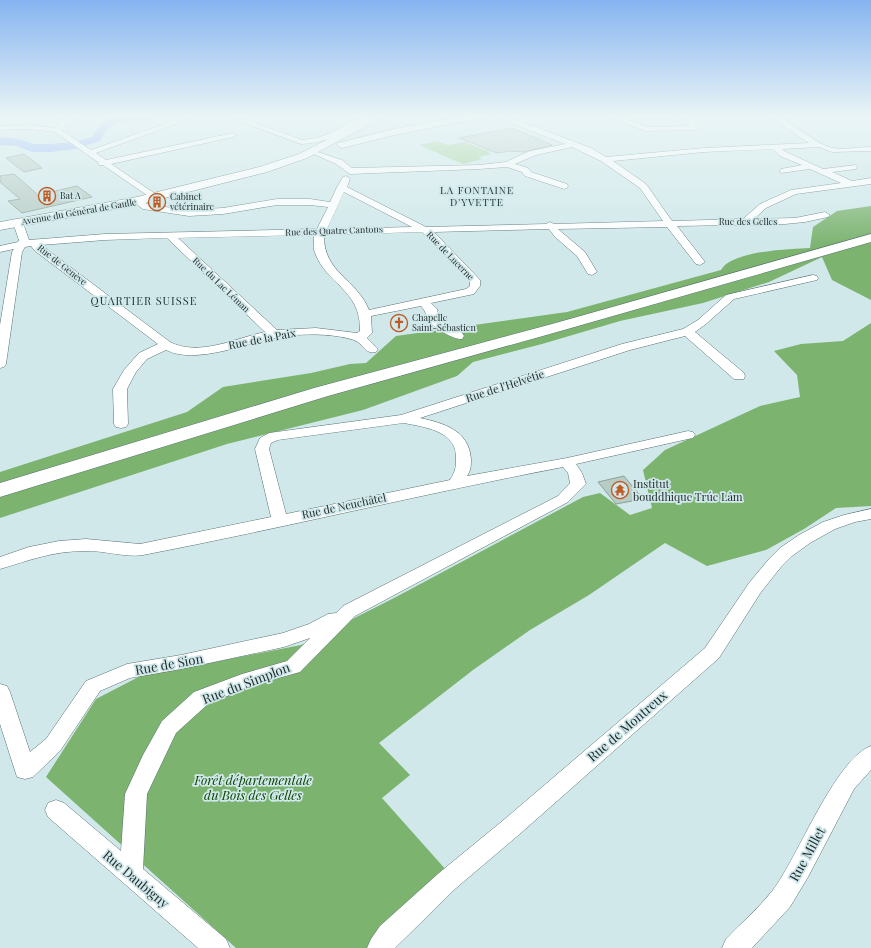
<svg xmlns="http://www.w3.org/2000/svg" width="871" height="948" font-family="'Playfair Display',serif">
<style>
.green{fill:#9ad08f}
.forest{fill:#7bb36f}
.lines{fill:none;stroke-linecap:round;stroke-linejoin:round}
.river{fill:#93b3fd;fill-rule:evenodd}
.building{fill:#b7ccc4;stroke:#8da19a}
.street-casing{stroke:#5a7072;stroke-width:1}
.secondary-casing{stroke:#5a7072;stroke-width:1}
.street{fill:#fff;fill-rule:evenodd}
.secondary{fill:#fff;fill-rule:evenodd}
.labels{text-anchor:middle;stroke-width:3.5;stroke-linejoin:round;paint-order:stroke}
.far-poi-label{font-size:9px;fill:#1f2829;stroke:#d0e8ea;text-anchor:start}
.far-street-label{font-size:9px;fill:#1f2829;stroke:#d0e8ea}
.far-neighbourhood-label{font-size:10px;letter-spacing:1px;fill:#1c3032;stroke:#d0e8ea}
.far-quarter-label{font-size:11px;letter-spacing:1px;fill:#1c3032;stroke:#d0e8ea}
.street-label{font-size:11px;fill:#1f2829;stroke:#d0e8ea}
.poi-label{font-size:11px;fill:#1f2829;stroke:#d0e8ea;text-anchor:start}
.near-street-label{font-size:13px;fill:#1f2829;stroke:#d0e8ea}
.near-park-label{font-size:13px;font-style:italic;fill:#0c4500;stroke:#d0e8ea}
</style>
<rect width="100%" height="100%" fill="#d0e8ea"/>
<!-- green -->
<path class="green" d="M 437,141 L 448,145 L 465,142 L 484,150 L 490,151 L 487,152 L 492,154 L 478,157 L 482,159 L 463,164 L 419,145 Z"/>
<!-- forest -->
<path class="forest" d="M 871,206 L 871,300 L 832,280 L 822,257 L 769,282 L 703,303 L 620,321 L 542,344 L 473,362 L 457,376 L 363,410 L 227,444 L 0,518 L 0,472 L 187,412 L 223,387 L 311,373 L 350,364 L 366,363 L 396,336 L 567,312 L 721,270 C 731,251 789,249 810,248 L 813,227 L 837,211 Z
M 871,323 L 871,506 L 836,508 L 804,529 L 766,550 L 707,566 L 665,543 L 589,595 L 530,630 L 473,670 L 379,743 L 410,775 L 382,798 L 447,871 L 371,948 L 236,948 L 46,777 L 96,699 L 150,671 L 204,664 L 301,645 L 396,597 L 583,497 L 600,493 L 630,515 L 652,508 L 643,470 L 665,450 L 760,406 L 800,397 L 797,375 L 774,351 L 801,344 L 843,341 Z"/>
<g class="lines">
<!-- river -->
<path class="river" d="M 133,115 L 164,115 L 159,118 L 118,123 L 107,129 L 100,141 L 75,149 L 50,152 L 32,152 L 17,146 L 0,145 L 0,137 L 19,139 L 33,144 L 50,144 L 74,142 L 92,137 C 103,117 111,117 133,115 Z"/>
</g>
<!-- building -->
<path class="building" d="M 512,128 L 552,145 L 524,152 L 510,151 L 497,153 L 459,138 Z
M 24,154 L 42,168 L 24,172 L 6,158 Z
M 14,174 L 38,195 L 77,186 L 92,197 L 22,213 L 8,201 L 20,199 L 0,182 L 0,176 Z
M 624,476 L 643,499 L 616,504 L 598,482 Z"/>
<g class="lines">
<!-- street casing -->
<g class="street-casing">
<path id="street" d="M 76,115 L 85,115 L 66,125 L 61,130 L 91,150 L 190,115 L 200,115 L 96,153 L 106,160 L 233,133 L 237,135 L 233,137 L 111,164 L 157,195 L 158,197 L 157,199 L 154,200 L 103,165 L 99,165 L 98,162 L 55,132 L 29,129 L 0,130 L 0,126 L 29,125 L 55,128 L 60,121 Z
M 223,115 L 233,115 L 302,140 L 317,138 L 333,132 L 363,115 L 371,116 C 355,132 323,143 301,144 Z
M 495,115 L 504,115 L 591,148 L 606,157 L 704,148 L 809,143 L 767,115 C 786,113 812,144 833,148 C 845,150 859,147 871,147 L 871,151 L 832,152 L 819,147 L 782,149 L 786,152 L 823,169 L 856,165 L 857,167 L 856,169 L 832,172 L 852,181 L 871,178 L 871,184 L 796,194 L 766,208 L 754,219 L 795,218 L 825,212 L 830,215 L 828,217 L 805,222 L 785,224 L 677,226 L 705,262 L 700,265 L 696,264 L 667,227 L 558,229 L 585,252 L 597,272 L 592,275 L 588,274 L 577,256 L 555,237 L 549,229 L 434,232 L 480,280 L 480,286 L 474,294 L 431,303 L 437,309 L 439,318 L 462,333 L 464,336 L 462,339 C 454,340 435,328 429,322 C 425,316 427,312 421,306 L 371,316 L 372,333 L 367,338 L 378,349 L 376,352 C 365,355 363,343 354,340 C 336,334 313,334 295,335 C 257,337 200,367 166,350 L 147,359 L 136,372 L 127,389 L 128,424 L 126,427 L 121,428 L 116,427 L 114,424 L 113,389 L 124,370 L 139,353 L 158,344 L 35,251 L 31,246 L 25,247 L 22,252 L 6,364 L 4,367 L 0,368 L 0,325 L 12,252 L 14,249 L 0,252 L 0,246 L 18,242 L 19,240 L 13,223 L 18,220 L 23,223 L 29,240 L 105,234 L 317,229 L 328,207 L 310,205 L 277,205 L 223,214 L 189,216 L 143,209 L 132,201 L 137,198 L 149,205 L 189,210 L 223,208 L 277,199 L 310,199 L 330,202 L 337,187 L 343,177 L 346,176 L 350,179 L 347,187 L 426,227 L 546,224 L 550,222 L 554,224 L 663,221 L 640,188 L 601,161 L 572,147 L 536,155 L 515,164 L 528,168 L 531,172 L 567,184 L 568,186 L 567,188 L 564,189 L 525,176 L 522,172 L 507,167 L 479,169 L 350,174 L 336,164 L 314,154 L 318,152 L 342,160 L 352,168 L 479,165 L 506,162 L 530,151 L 565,144 L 495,117 ZM 773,149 L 780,156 L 802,165 L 781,169 L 780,171 L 781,173 L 810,169 L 841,183 L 791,190 L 760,204 L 743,219 L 672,221 L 646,184 L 613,161 L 704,152 ZM 344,192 L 412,227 L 327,229 ZM 422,232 L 470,281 L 470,286 L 466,289 L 369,310 C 357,279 323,273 324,235 ZM 314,235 C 314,240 313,246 314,250 C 325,285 361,288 360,331 L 357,333 L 316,328 L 277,330 L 178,238 ZM 167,238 L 265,332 C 236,338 199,357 170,342 L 41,245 L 105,240 Z
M 605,115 L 615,115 L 620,117 L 686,115 L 689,115 L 698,128 L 694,130 L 645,131 ZM 679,117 L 683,119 L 689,126 L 646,127 L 630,120 Z
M 813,275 L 817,276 L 818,278 L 817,280 L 734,299 L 706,324 L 695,332 L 744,373 L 745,376 L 744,379 L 734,379 L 685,336 L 630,350 L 420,418 C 443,423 469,430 471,459 C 471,466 471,470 467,476 L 567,458 L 688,431 L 693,432 L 695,435 L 693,438 L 688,439 L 576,464 L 582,473 L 586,484 L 568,502 L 355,616 L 300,672 L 253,685 L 208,704 L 176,733 L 147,794 L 143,869 L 226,939 L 230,948 L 198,948 L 48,817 L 45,810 L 48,803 L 56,800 L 64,803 L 121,851 L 125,794 L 143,755 L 162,721 L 194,692 L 242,674 L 287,661 L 310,638 L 284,647 L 181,669 L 130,678 L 100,691 L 60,751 L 33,777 L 25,779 L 17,777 L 0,724 L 0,684 L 7,686 L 10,692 L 30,752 L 46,739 L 86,681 L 127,664 L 181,655 L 283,633 L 309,624 L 328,614 L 336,613 L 343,606 L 558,496 L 570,483 L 568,473 L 563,467 C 422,494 283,528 143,555 C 127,558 102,550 85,551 C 53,551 30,560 0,569 L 0,557 L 29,547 L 59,541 L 86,539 L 140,544 L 271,517 L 255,449 L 260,438 L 269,433 L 401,415 L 622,344 L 683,329 L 698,320 L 726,295 ZM 404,423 C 423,427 455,430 456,456 C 456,467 456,470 450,480 L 286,514 L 269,449 L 271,443 L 278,440 Z
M 871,509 L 871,519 L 855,522 L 835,529 L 810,543 L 792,556 L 781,567 L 761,592 L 719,658 L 522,832 L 455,889 L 395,948 L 367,948 L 371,939 L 380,926 L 439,873 L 506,818 L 705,648 L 749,583 L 769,559 L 780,548 L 799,535 L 823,522 L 844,515 Z
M 871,746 L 871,770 L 854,789 L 808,877 L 790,907 L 752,948 L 722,948 L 726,939 C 741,923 759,908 773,890 C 798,857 835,759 871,746 Z"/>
</g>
<!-- secondary casing -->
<g class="secondary-casing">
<path id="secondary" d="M 375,115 L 387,115 L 307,158 L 267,172 L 137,205 L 0,230 L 0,222 L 137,197 L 259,167 L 299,154 Z
M 468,115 L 487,115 L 482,118 L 394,135 L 342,148 L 337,145 L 338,143 L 394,129 Z
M 871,234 L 871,242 L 564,330 L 328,396 L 0,497 L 0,483 L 314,388 L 552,324 Z"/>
</g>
<!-- street -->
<use href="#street" class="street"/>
<!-- secondary -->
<use href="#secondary" class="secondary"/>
</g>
<!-- sky -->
<linearGradient id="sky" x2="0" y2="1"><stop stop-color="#86b4f0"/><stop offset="0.47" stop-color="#eaf5f6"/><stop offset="1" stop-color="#eaf5f6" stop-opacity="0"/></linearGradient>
<rect width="871" height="247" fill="url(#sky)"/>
<!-- icons -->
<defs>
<g id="building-ring" transform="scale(0.9)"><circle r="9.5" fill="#d0e8ea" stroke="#bf5b24" stroke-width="1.5"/><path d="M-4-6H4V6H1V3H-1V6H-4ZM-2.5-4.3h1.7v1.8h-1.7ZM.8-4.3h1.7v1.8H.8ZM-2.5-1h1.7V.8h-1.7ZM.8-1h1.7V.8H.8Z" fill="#bf5b24"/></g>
<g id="church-ring" transform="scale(0.9)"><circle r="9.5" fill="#d0e8ea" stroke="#bf5b24" stroke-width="1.5"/><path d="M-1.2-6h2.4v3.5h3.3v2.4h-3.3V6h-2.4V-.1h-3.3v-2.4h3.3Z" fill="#bf5b24"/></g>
<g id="temple-ring" transform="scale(0.9)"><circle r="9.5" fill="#d0e8ea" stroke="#bf5b24" stroke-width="1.5"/><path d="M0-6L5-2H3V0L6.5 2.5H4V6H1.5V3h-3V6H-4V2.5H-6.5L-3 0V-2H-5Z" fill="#bf5b24"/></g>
</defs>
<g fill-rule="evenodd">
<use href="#building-ring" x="47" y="196"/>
<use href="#building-ring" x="157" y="202"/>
<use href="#church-ring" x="399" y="323"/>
<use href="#temple-ring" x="620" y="490"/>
</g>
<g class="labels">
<!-- far-poi labels -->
<g class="far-poi-label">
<text x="60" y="199">Bat A</text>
<text x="170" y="200">Cabinet<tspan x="170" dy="10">vétérinaire</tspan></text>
<text x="412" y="321">Chapelle<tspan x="412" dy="10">Saint-Sébastien</tspan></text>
</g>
<!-- far-street labels -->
<g class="far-street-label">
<text transform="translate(79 212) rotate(-10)" y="3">Avenue du Général de Gaulle</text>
<text x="748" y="225">Rue des Gelles</text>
<text transform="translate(334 231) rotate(-2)" y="3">Rue des Quatre Cantons</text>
<text transform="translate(450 256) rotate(46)" y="3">Rue de Lucerne</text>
<text transform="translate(62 265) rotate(38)" y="3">Rue de Genève</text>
<text transform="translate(221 285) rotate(44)" y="3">Rue du Lac Léman</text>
</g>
<!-- far-neighbourhood labels -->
<g class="far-neighbourhood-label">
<text x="477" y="194">LA FONTAINE<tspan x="477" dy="12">D'YVETTE</tspan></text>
</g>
<!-- far-quarter labels -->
<g class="far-quarter-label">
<text x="144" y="305">QUARTIER SUISSE</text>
</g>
<!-- street labels -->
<g class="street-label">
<text transform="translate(262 339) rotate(-11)" y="4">Rue de la Paix</text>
<text transform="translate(505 386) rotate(-18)" y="4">Rue de l'Helvétie</text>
<text transform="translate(344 506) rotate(-12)" y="4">Rue de Neuchâtel</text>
</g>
<!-- poi labels -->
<g class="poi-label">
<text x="633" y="488">Institut<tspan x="633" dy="13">bouddhique Trúc Lâm</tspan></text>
</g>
<!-- near-street labels -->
<g class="near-street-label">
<text transform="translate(169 664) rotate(-10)" y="5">Rue de Sion</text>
<text transform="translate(246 683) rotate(-21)" y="5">Rue du Simplon</text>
<text transform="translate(627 726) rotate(-41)" y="5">Rue de Montreux</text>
<text transform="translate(807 854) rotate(-61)" y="5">Rue Millet</text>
<text transform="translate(136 879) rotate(40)" y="5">Rue Daubigny</text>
</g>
<!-- near-park labels -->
<g class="near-park-label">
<text x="253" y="785">Forêt départementale<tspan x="253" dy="15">du Bois des Gelles</tspan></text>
</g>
</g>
</svg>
